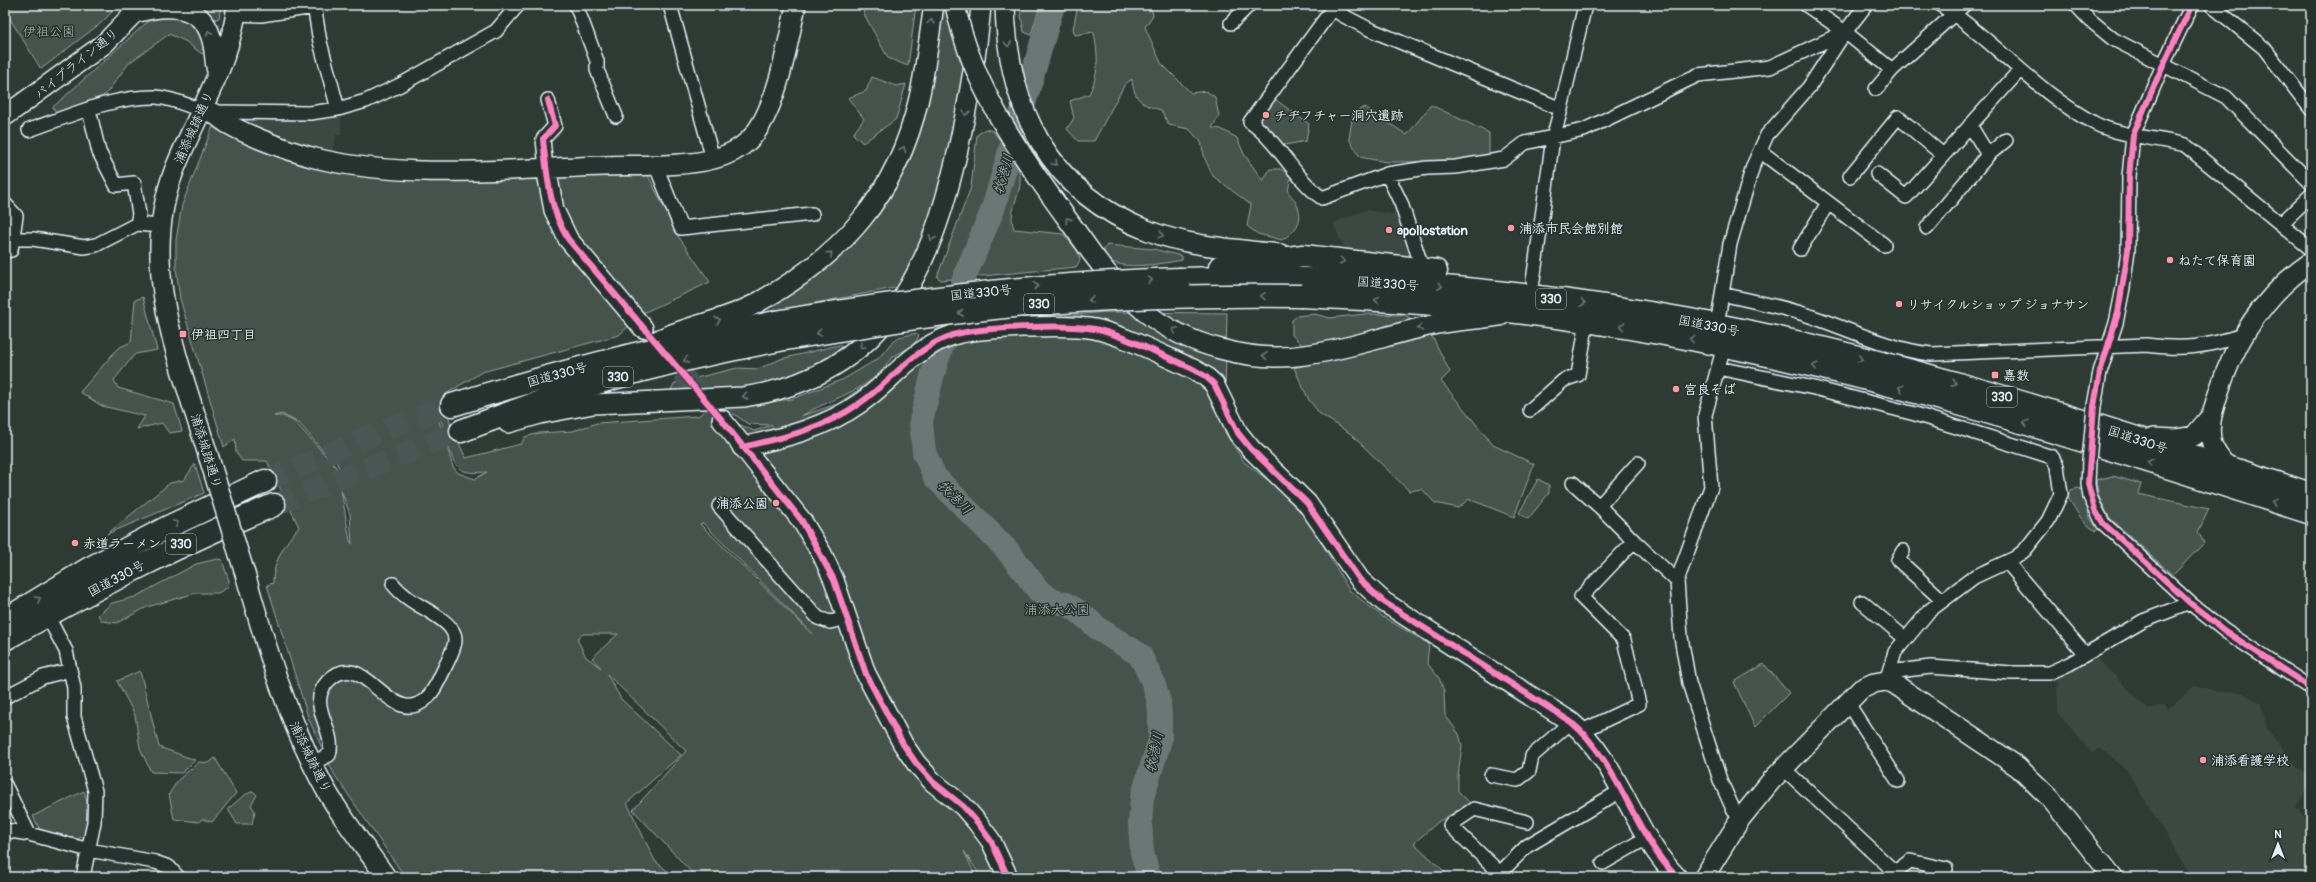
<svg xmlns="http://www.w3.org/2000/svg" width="2316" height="882" font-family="Pangolin,'Klee One',sans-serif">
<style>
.built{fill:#3b4843}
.green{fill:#45524e;stroke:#96a2a3;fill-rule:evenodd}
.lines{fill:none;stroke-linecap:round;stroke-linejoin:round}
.river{stroke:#6b7775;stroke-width:24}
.secondary-tunnel{stroke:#4a5652;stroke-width:19;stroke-dasharray:19 10;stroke-linecap:butt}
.highway-tunnel{stroke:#4a5652;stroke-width:22;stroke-dasharray:22 11;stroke-linecap:butt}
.street-casing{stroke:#e8f1f8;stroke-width:16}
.secondary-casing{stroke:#e8f1f8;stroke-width:22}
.highway-casing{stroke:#e8f1f8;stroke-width:25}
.street{stroke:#26332d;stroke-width:13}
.secondary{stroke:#26332d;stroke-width:19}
.highway{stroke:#26332d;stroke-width:22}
.street-bridge-casing{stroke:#e8f1f8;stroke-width:16;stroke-linecap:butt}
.secondary-bridge-casing{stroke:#e8f1f8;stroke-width:22;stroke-linecap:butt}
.highway-bridge-casing{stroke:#e8f1f8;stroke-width:25;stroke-linecap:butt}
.street-bridge{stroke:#26332d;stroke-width:13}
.secondary-bridge{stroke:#26332d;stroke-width:19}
.highway-bridge{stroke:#26332d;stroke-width:22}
.cycleway-casing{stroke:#26332d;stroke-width:8}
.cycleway{stroke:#ff80c0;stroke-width:6}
.oneway{stroke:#6a7674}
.poi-dot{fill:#ff9aa2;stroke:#26332d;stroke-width:1.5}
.labels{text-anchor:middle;stroke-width:3;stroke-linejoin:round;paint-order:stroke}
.shield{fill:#26332d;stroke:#aeb8bb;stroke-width:1}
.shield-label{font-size:12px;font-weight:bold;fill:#e8f1f8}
.park-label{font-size:13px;fill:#afb9bc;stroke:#26332d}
.street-label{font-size:13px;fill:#e8f1f8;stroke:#26332d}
.poi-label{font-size:13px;font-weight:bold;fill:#e8f1f8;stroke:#26332d;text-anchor:start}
.water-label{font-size:14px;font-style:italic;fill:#b0babd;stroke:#26332d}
</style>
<rect width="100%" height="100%" fill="#2e3b35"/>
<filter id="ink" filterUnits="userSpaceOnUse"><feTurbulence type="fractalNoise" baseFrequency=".025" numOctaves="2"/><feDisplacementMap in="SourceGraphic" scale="8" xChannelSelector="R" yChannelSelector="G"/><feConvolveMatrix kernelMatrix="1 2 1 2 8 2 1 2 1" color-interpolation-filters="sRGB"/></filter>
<g filter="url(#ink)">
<!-- built -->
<path class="built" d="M 341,113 L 341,135 L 336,135 L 332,154 L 298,146 L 240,120 L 241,117 Z
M 1366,210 L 1403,216 L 1412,259 L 1345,251 L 1333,223 Z
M 2093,654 L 2148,709 L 2164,705 L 2168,710 L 2196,685 L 2218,692 L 2241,692 L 2261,703 L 2267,729 L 2298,768 L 2311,775 L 2311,782 L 2296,807 L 2311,827 L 2311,877 L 2178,877 L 2188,871 L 2127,770 L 2100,748 L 2092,753 L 2058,713 L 2057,677 Z"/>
<!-- green -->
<path class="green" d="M 5,5 L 119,5 L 101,23 L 41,69 L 7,14 L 5,14 Z
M 192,5 L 221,5 L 219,18 L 209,22 Z
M 862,5 L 916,5 L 908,66 L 888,58 L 864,14 Z
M 1019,5 L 1040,5 L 1031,35 L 1024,32 Z
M 1078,5 L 1150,5 L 1153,15 L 1145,27 L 1161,63 L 1191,93 L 1206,91 L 1215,97 L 1219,116 L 1212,128 L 1221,129 L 1237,138 L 1244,154 L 1263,181 L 1270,169 L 1280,169 L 1291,175 L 1288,192 C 1305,211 1304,226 1282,240 L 1258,234 L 1247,226 L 1251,205 L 1213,176 L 1205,159 L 1201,142 L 1189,129 L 1169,125 L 1161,110 C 1142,105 1134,100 1132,79 L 1125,84 L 1094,141 L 1078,141 L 1067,129 L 1074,118 L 1070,101 L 1089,94 C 1100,72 1098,56 1094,32 L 1075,35 L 1073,29 Z
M 940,7 L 948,7 L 955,40 L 966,70 L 946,172 L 924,239 L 899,287 L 774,311 L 773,302 L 892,189 Z
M 174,16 C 193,22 202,32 205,51 L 202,54 L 185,41 L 169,34 L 129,63 L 105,95 L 56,113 L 53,107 L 145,24 L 154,18 Z
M 872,77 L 896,86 L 906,84 L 896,119 L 863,143 L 853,134 L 864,119 L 848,98 L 866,91 Z
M 1272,97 L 1309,124 L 1306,141 L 1280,146 L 1255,121 Z
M 1431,105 L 1489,133 L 1489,156 L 1474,161 L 1386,162 L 1360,157 L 1349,139 L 1353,113 L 1365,107 L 1407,135 Z
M 217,127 L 297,161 L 647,173 L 678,236 L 710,282 L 643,313 L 619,335 L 482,372 L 444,395 L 451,427 L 466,458 L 521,444 L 525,437 L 539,433 L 573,431 L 597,423 L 698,416 L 711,406 L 734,406 L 792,399 L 844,379 L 879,358 L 891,343 L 899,337 L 917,333 L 919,335 C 914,350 902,349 892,358 C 887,362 884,369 880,373 C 858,393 826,401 801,416 L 837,404 L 890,369 L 915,344 L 951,328 L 1104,312 L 1227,313 L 1224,431 L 1244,462 L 1277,487 L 1307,518 L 1349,590 L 1383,617 L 1429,644 L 1427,663 L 1439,678 L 1444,691 L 1445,715 L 1459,734 L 1462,745 L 1458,776 L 1458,791 L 1470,803 L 1438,822 L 1414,843 L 1450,877 L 981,877 L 964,851 L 976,877 L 696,877 L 633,810 L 686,751 L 607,674 L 621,699 L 681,755 L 627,803 L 655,861 L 675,877 L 405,877 L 334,774 L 309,720 L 267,585 L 273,583 C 273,561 285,543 299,527 L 267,461 L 242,461 L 236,452 L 235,439 L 224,447 L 180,299 L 176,267 L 176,240 L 182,205 L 212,128 ZM 436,411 C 447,424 447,463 462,470 C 470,474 480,472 487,472 L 475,479 L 458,473 L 453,467 ZM 282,414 L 299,423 L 324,452 L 331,451 L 344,478 L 339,481 L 336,467 L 295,422 L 283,416 L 274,416 ZM 734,414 L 748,424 L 772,425 L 754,431 L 732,421 L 720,418 ZM 341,490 L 350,514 L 352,544 L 350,541 ZM 703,523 L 811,632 L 812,634 L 700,524 ZM 583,634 L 618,634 L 592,658 L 601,668 L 586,657 L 577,639 Z
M 985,129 L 993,131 C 1002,144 1019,161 1020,177 C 1022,195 1007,210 1014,229 L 1063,234 L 1078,251 L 1080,260 L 1076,267 L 941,280 L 937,277 L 971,187 L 977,135 Z
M 1107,245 L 1153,249 L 1182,256 L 1182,260 C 1166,263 1119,272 1107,258 C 1105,256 1104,252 1104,249 Z
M 143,297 L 157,350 L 135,354 L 114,380 L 118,388 L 174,404 L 182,431 L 169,433 L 162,423 L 137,429 L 145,416 L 102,406 L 80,392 L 118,348 L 131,342 L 135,300 Z
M 1314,314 L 1330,318 L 1365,314 L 1405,315 L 1410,318 L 1408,322 L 1385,331 L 1354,335 L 1338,342 L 1307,346 L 1301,344 L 1292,335 L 1292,320 L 1297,316 Z
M 1431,334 L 1450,372 L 1441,381 L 1493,445 L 1534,464 L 1514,517 L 1469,499 L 1458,508 L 1435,503 L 1422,489 L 1409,491 L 1351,434 L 1320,414 L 1309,400 L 1294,368 Z
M 839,345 L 843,347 L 842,351 L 824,364 L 775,382 L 721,390 L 675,391 L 671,389 L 675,383 L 737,368 L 758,369 L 781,359 Z
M 195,464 L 204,493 L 107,534 L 170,483 L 184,480 Z
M 2113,476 L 2141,484 L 2138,494 L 2209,509 L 2198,532 L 2204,543 L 2173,575 L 2109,517 L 2099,497 L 2096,480 Z
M 1538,479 L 1549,485 L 1549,493 L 1528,519 L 1519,513 Z
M 2079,488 L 2085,493 L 2089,517 L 2098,529 L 2096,531 C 2082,523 2075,510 2068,496 L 2071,490 Z
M 217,559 L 222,560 L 229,581 L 228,587 L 218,593 L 196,593 L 147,607 L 117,623 L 102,621 L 98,615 L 112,603 L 135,597 L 196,564 Z
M 1764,664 L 1789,693 L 1755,727 L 1734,682 Z
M 140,671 L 159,747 L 195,760 L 182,773 L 151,772 L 140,748 L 135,715 L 117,681 Z
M 215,758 L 236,793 L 212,822 L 202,819 L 199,822 L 174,819 L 169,794 L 178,780 L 199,762 L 209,763 Z
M 84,791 L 89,810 L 84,836 L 75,840 L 42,834 L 33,816 Z
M 253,791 L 257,795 L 251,805 L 255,811 L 252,824 L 237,824 L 228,809 L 243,796 Z"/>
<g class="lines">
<!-- river -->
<path class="river" d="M 1053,5 L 993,209 L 966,273 L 933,373 L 921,421 L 924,452 L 935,477 L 1007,550 L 1039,591 L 1053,601 L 1066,604 L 1078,611 L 1100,630 L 1140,655 L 1153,682 L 1159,702 L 1160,716 L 1160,740 L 1142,798 L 1140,823 L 1142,853 L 1149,877"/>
<!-- secondary-tunnel -->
<path class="secondary-tunnel" d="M 643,328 L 722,420"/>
<!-- highway-tunnel -->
<path class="highway-tunnel" d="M 265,481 L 391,427 L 452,405
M 274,505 L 461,431"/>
<!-- street casing -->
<g class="street-casing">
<path id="street" d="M 314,5 L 320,42 L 338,109
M 576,5 L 597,61 L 597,70 L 616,116
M 670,5 L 713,159
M 1329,5 L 1342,15 L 1369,29 L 1561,109
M 1806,5 L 1845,32 L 1892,70
M 1941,5 C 1995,41 2038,94 2096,124 C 2120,136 2158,138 2185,145 L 2311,249
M 2076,5 L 2090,20 L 2113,39 L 2226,97 L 2311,183
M 2211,5 L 2264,48 L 2311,109
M 1333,8 L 1250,122 C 1279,142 1294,178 1322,198 L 1387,174 L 1427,168 L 1456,167 L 1504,159 L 1525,143 L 1584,130 L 1698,75 L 1770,67 L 1845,32
M 236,14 L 261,15 L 314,7
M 1231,23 L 1249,5
M 1876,89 L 1892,70 L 1964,5
M 89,110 L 99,152 L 116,185 L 134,183 L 139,214 L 137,224
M 214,112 L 310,113 L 338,109 L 366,101 L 400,85 L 496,31 L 518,5
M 29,130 C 70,116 113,96 156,97 C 172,98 186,105 201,110
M 1760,151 L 1884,245
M 1988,155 L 2006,140
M 655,164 L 681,228 L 812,214
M 546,168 L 543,139 L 555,126 L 548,100
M 1387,174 L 1401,203 L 1419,258
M 1877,174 L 1906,197 L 2020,70
M 1850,176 L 1898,117 L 1943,155
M 5,204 L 16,216 L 11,250 L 5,251
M 2282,223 L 2311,195
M 1927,228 L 1988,155 L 1970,125
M 12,239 L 33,239 L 84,247 L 96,245 L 137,224 L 159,226
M 1800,249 L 1828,203
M 1533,281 L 1553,138 L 1561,109 L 1585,5
M 1722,294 C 1747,300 1772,305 1797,312 C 1842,325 1884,349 1931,354 L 2146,345 C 2186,350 2205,347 2243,335
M 1719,313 L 1730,244 L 1753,166 L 1767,135 L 1809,87 L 1845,32 L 1866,5
M 1724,346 L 1705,415 L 1711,487 L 1677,581 L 1681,637 L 1689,683 L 1720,780 L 1734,811 L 1741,818
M 1718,368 L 1814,388 L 1915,414 L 2052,457 L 2057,466 L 2061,494 L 2048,521 L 2025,550 L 2015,558 L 1974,577 L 1929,611 L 1895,652 L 1886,681
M 2094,406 L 2100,372 L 2116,323 L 2123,288 L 2128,250 L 2129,177 L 2133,135 L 2163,65 L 2192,5
M 1530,410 L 1564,380 L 1578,375 L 1587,321
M 2089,461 L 2088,484 L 2090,497 L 2103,523 L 2190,603 L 2225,631 L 2311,688
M 1573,483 L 1601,508 L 1634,541
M 719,506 L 818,618 L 830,622 L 847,618
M 1599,506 L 1638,463
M 1903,551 L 1898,560 L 1942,600
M 2007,562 L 2085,654
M 1862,602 L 1906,639
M 47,615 L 66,651 L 74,688 L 74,717 L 95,791 L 94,822 L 83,877
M 1886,681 L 1897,671 L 1931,667 L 2011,673 L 2049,673 L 2069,664 L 2143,621 L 2190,603
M 5,697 L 43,677 L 70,670
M 1847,702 L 1898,781
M 1582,731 L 1639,704 L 1624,640 L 1581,597 L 1634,541 L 1677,581
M 312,763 L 329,755 C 337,729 305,705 328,681 C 365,643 390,733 427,698 C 437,688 442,672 448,661 C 452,651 459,640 452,630 C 441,613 409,605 393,584
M 1784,769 L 1895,872 L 1910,861 L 1946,869
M 1491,775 L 1517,780 L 1529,771 L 1532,756 L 1571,722
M 5,785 L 29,834
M 1527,822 L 1474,809 L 1450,825 L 1500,873 L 1527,846 L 1622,790
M 5,830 L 29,834 L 89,850 L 155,862 L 169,867 L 178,877
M 1603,863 L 1648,837"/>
</g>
<!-- secondary casing -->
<g class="secondary-casing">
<path id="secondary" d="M 1005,5 C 1007,107 1049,193 1149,231 C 1190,247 1237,249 1280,254
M 135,13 C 163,5 201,2 211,37 C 215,48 214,60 217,71
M 201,110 C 219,113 214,116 228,124 C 251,137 289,151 315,158 C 404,180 511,169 603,166 C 634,165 684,167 713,159 C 725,156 739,150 748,141 C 776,116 788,42 796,5
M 5,116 L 104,44 L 142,5
M 546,168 L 554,210 L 568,239 L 643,328
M 1091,252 C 1107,274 1124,294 1145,312 C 1187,346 1253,363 1305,355 C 1347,350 1387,335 1428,326 C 1452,320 1477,320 1500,316
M 658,340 C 689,325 724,321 755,304 C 841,257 897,196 919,98 C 926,67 929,36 934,5
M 722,420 L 802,521 L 822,554 L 834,580 L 866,674 L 903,744 L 916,763 L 933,782 L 963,806 L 977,822 L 991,841 L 1008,877
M 508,423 L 540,414 L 593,404 L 743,397 C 881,377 928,278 957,154 C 968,104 977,56 981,5
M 2153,438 L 2176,439 L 2194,436 L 2211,416
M 742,447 C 783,438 825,428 860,403 C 884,387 901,364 925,349 C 933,343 944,338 953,335 C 977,327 1069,324 1095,329 C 1125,336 1164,356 1193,369 L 1205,376 L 1214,384 L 1238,433 L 1251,449 L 1307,503 L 1360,580 L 1384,602 L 1571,722 C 1620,763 1633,834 1677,877
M 209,458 C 181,365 137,268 174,171 C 195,117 231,63 237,5
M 2227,467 C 2221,460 2215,453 2212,444 C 2207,425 2214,408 2219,391 C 2236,339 2266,293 2311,262
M 246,577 C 266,646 286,715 320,779 C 338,814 364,845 386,877
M 1704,877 L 1741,818 L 1771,781 L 1861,689 L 1874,683 L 1886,681 L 1893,683 L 2018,767 L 2050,798 L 2113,877"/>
</g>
<!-- highway casing -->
<g class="highway-casing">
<path id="highway" d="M 1220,267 L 1303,256 L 1436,271
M 1181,279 C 1354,274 1526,290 1696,321 C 1905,360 2109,429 2311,494
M 1302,296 C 1421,301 1541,311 1659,333 C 1881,373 2096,444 2311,513
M 452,405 C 559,371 667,345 776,322
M 461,431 C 527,406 594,381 663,365 C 702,355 741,348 779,340
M 5,620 L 90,568 L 168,527 L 265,481
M 5,639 C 94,589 179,544 274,505"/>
</g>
<!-- street -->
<use href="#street" class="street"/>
<!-- secondary -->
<use href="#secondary" class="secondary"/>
<!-- highway -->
<use href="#highway" class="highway"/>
<!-- street-bridge casing -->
<g class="street-bridge-casing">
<path id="street-bridge" d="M 2089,461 L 2094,406"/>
</g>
<!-- secondary-bridge casing -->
<g class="secondary-bridge-casing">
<path id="secondary-bridge" d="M 955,5 C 975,101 1036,174 1091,252
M 209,458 L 246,577"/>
</g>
<!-- highway-bridge casing -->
<g class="highway-bridge-casing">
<path id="highway-bridge" d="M 776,322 C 911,299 1044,283 1181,279
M 779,340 C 873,324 968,308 1063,302 C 1143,296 1222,295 1302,296"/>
</g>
<!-- street-bridge -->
<use href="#street-bridge" class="street-bridge"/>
<!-- secondary-bridge -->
<use href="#secondary-bridge" class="secondary-bridge"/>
<!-- highway-bridge -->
<use href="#highway-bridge" class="highway-bridge"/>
<!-- cycleway casing -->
<g class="cycleway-casing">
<path id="cycleway" d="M 2192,5 L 2163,65 L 2133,135 L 2129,177 L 2128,250 L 2118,313 L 2100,372 L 2094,406 L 2088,484 L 2095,510 L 2103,523 L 2190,603 L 2225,631 L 2311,688
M 548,100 L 555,126 L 543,139 C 547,175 549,208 568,239 L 722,420 L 802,521 L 834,580 L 866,674 L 903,744 L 916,763 L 933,782 L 963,806 L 977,822 L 991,841 L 1008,877
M 742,447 C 783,438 825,428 860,403 C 884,387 901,364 925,349 C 933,343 944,338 953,335 C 977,327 1069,324 1095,329 C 1125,336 1164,356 1193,369 L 1205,376 L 1214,384 L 1238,433 L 1251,449 L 1307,503 L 1360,580 L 1384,602 L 1571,722 C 1620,763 1633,834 1677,877"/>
</g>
<!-- cycleway -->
<use href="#cycleway" class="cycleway"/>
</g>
<!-- one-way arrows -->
<defs><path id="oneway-chevron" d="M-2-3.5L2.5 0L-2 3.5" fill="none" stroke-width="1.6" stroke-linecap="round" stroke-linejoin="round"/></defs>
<g class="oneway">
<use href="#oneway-chevron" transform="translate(931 22) rotate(-83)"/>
<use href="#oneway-chevron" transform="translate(209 33) rotate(-113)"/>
<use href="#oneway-chevron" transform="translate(1008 44) rotate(84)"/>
<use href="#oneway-chevron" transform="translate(966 113) rotate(103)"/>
<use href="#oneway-chevron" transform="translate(903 149) rotate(-67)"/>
<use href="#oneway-chevron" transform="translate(1055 163) rotate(50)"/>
<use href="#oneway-chevron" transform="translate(1068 220) rotate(-125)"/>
<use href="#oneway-chevron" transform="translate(1161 235) rotate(17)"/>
<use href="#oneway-chevron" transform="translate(932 238) rotate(112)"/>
<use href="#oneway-chevron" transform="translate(830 254) rotate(-41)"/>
<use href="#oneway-chevron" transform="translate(1342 261) rotate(7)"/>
<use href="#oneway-chevron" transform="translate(1150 280) rotate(-3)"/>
<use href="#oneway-chevron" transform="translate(1036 286) rotate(-5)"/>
<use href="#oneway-chevron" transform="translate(1440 286) rotate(5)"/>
<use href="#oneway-chevron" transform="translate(1263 296) rotate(-179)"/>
<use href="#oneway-chevron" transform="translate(1091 300) rotate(177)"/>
<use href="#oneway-chevron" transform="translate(1377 300) rotate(-176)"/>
<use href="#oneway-chevron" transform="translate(1583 303) rotate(8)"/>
<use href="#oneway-chevron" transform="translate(961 313) rotate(174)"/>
<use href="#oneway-chevron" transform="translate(718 320) rotate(-20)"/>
<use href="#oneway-chevron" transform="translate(1622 326) rotate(-171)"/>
<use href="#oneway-chevron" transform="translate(1420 328) rotate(165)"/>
<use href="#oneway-chevron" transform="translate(1175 330) rotate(-154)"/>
<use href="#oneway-chevron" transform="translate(819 333) rotate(170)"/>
<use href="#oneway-chevron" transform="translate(1692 339) rotate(-168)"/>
<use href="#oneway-chevron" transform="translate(862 346) rotate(136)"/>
<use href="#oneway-chevron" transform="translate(1265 356) rotate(-177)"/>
<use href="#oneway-chevron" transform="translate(1860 359) rotate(15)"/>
<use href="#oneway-chevron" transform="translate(686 360) rotate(168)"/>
<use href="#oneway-chevron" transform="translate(1815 366) rotate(-167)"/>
<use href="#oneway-chevron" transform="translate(1954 383) rotate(15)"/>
<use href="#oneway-chevron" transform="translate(1901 388) rotate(-165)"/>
<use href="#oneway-chevron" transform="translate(745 396) rotate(174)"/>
<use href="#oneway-chevron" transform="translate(2026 423) rotate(-164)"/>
<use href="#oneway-chevron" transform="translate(2150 462) rotate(-162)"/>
<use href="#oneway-chevron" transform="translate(2274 502) rotate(-162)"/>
<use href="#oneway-chevron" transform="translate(176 523) rotate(-25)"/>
<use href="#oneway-chevron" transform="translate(38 599) rotate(-32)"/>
</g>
</g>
<!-- markers -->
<g class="poi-dot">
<circle cx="1266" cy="115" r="4"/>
<circle cx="1511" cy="228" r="4"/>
<circle cx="1389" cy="230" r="4"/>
<circle cx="2170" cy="260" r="4"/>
<circle cx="1899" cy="304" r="4"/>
<rect x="179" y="330" width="8" height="8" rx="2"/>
<rect x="1991" y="371" width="8" height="8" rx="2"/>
<circle cx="1676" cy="389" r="4"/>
<circle cx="776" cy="503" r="4"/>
<circle cx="75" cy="543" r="4"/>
<circle cx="2203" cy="760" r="4"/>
</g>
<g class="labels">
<!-- shield labels -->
<g class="shield">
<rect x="1536" y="289" width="30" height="20" rx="3"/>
<rect x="1024" y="294" width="30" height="20" rx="3"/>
<rect x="603" y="367" width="30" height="20" rx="3"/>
<rect x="1987" y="387" width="30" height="20" rx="3"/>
<rect x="166" y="534" width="30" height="20" rx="3"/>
</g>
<g class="shield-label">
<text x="1551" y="303">330</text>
<text x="1039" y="308">330</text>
<text x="618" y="381">330</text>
<text x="2002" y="401">330</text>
<text x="181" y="548">330</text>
</g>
<!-- park labels -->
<g class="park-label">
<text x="49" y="36">伊祖公園</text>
<text x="1057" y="614">浦添大公園</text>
</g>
<!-- street labels -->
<g class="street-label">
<text transform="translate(76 63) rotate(-39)" y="5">パイプライン通り</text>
<text transform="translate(193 127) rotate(-66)" y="5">浦添城跡通り</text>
<text transform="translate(1388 283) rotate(4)" y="5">国道330号</text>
<text transform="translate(981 292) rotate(-6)" y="5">国道330号</text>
<text transform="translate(1709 325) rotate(11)" y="5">国道330号</text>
<text transform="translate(557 374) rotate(-15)" y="5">国道330号</text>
<text transform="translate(2138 439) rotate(18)" y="5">国道330号</text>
<text transform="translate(207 451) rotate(73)" y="5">浦添城跡通り</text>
<text transform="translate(116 578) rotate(-28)" y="5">国道330号</text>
<text transform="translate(311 757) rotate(64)" y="5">浦添城跡通り</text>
</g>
<!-- poi labels -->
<g class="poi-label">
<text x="1274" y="120">チヂフチャー洞穴遺跡</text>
<text x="1519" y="233">浦添市民会館別館</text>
<text x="1397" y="235">apollostation</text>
<text x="2178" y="265">ねたて保育園</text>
<text x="1907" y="309">リサイクルショップ ジョナサン</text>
<text x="191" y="339">伊祖四丁目</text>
<text x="2003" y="380">嘉数</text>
<text x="1684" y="394">宮良そば</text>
<text x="768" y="508" text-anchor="end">浦添公園</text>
<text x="83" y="548">赤道ラーメン</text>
<text x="2211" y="765">浦添看護学校</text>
</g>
<!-- water labels -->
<g class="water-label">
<text transform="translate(1003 174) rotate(-74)" y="5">牧港川</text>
<text transform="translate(955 497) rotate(45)" y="5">牧港川</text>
<text transform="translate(1154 752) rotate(-78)" y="5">牧港川</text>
</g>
</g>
<!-- margin -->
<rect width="2316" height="882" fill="none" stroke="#26332d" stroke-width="20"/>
<rect x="10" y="10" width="2296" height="862" fill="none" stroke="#e8f1f8" stroke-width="1.5" filter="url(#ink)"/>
<!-- north arrow -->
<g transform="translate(2278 844)" stroke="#26332d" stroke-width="3" paint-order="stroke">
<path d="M0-3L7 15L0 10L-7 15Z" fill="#e8f1f8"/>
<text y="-6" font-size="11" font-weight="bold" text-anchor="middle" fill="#e8f1f8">N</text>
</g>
</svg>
